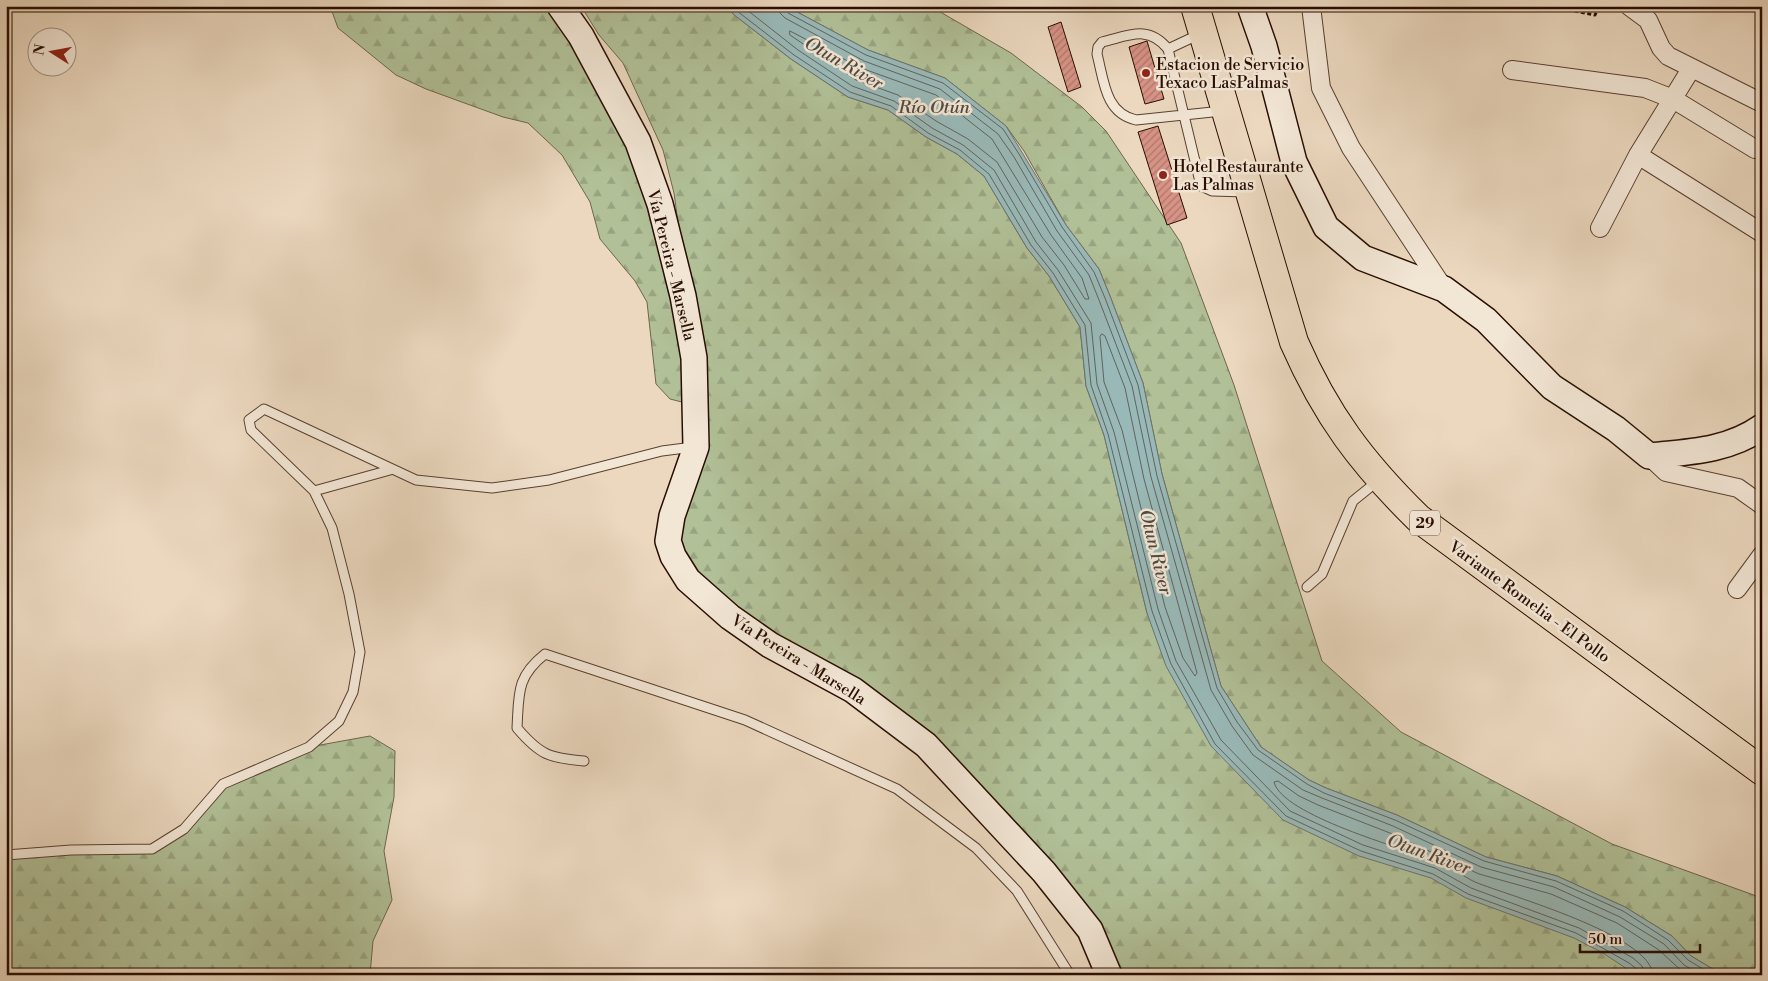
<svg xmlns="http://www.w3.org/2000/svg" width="1768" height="981" font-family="'Libre Bodoni',serif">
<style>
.forest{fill:url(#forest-firs);stroke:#6d664c}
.water{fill:#99b9b8;stroke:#6c746e}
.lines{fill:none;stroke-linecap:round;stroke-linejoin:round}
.shore{stroke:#61635c;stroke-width:1}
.building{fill:url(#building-hatch);stroke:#290d00}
.service-casing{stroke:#5a4030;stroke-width:11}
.minor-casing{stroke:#5a4030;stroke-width:20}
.secondary-casing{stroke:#290d00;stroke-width:28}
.trunk-casing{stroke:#290d00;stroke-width:30}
.path{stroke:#290d00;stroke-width:3;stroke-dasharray:4 2.5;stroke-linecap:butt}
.service{stroke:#f2e6d5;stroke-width:9}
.minor{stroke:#f2e6d5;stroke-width:18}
.secondary{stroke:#f2e6d5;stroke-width:25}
.trunk{stroke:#ebd8bf;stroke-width:28}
.poi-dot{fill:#8f2418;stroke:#f2e6d5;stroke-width:2}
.labels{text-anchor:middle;stroke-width:5;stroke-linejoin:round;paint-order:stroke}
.shield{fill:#f2e6d5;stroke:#654e40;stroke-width:1}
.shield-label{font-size:15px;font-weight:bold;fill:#290d00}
.poi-label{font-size:16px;fill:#290d00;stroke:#f2e6d5;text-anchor:start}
.street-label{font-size:16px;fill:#290d00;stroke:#f2e6d5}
.water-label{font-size:18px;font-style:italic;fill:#504940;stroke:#f2e6d5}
</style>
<defs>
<pattern id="forest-firs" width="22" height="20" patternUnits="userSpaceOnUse" patternTransform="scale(1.25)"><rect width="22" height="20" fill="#b1c097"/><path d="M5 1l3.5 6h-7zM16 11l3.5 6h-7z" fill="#98a480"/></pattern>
<pattern id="building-hatch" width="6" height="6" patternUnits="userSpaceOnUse" patternTransform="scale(1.25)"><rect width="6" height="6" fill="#d79385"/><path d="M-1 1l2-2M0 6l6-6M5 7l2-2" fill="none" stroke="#ae766a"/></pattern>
</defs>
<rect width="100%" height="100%" fill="#ebd8bf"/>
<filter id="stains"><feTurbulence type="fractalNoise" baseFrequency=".004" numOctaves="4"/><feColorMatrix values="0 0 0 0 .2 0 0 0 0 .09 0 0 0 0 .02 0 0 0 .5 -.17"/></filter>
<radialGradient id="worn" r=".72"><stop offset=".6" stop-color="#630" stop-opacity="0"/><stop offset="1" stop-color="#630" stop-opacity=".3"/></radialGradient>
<!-- forest -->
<path class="forest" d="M 330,6 L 560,6 L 660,204 L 690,404 L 670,399 L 656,384 L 647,302 L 635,281 L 600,239 L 590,202 L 562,155 L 528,123 L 503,117 L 426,89 L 396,75 L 338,28 Z
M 581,6 L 729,6 L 733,14 L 791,59 L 848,97 L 888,110 L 926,137 L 957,154 L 984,176 L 1027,248 L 1049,276 L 1080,327 L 1086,386 L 1104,435 L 1147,613 L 1313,834 L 1595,922 L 1680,975 L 1109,975 L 981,804 L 674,558 L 706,403 L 699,311 L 679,230 L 674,193 L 663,150 L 623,63 L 599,35 Z
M 786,6 L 930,6 L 1011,53 L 1082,107 L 1106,131 L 1181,243 L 1234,385 L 1322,661 L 1401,732 L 1612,844 L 1762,898 L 1762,975 L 1723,975 L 1691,956 L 1672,936 L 1625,907 L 1557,876 L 1486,857 L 1397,815 L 1326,788 L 1309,780 L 1261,747 L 1221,686 L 1162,474 L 1143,383 L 1110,296 L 1099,269 L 1066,225 L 1024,151 L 1006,126 L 945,78 L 868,50 Z
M 370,736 L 395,751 L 394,797 L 384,851 L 392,900 L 373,941 L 370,975 L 6,975 L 6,855 L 152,849 L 184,829 L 223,784 L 309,747 Z"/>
<!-- water -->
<path class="water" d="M 729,6 L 786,6 L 868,50 L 945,78 L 1006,126 L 1066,225 L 1099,269 L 1110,296 L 1143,383 L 1162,474 L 1221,686 L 1261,747 L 1309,780 L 1326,788 L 1397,815 L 1486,857 L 1557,876 L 1625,907 L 1672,936 L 1691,956 L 1723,975 L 1636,975 L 1603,953 L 1574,938 L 1466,898 L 1431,878 L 1359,856 L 1283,820 L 1211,746 L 1166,666 L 1147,613 L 1104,435 L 1086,386 L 1080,327 L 1049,276 L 1027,248 L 984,176 L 957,154 L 926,137 L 888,110 L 848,97 L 791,59 L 733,14 Z"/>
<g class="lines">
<!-- shore -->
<path class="shore" d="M 735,6 L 737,11 L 794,55 L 850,92 L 891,106 L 928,133 L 960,150 L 989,174 L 1031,245 L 1053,273 L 1085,325 L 1091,385 L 1108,434 L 1152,611 L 1171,664 L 1215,744 L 1286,816 L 1361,851 L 1433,874 L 1468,894 L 1576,933 L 1629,963 L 1638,970 L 1639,975
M 742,6 L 798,50 L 852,86 L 894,101 L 932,128 L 963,145 L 994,170 L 1036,242 L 1058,270 L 1091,323 L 1097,384 L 1114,432 L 1158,609 L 1176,661 L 1221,740 L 1290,811 L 1363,845 L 1435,868 L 1471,888 L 1579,928 L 1633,958 L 1642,966 L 1645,975
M 779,6 L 780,13 L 785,18 L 864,61 L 940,89 L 998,134 L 1014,157 L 1057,231 L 1089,275 L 1099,300 L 1132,386 L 1151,477 L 1211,690 L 1232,726 L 1253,755 L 1303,790 L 1322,798 L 1393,826 L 1481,867 L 1554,887 L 1620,917 L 1664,944 L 1684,965 L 1701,975
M 785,6 L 788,13 L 866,55 L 943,83 L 1003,129 L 1019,154 L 1062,227 L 1094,272 L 1105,298 L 1138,385 L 1157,476 L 1217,688 L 1237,722 L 1258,750 L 1307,784 L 1324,793 L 1395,820 L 1484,861 L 1556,881 L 1623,911 L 1668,940 L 1688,960 L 1713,975
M 790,31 L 861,68 L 936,95 L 992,139 L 1051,235 L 1082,278 L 1089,299 L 1085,299 L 1064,265 L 1042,237 L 997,162 L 968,139 L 936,121 L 898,95 L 856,80 L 790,35 Z
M 1102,334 L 1105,336 L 1125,388 L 1144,479 L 1197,673 L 1195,676 L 1183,658 L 1165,607 L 1122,430 L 1104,382 L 1100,337 Z
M 1653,975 C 1651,935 1509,896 1475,882 C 1462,876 1450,865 1435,860 C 1404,849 1282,815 1274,782 L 1278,781 L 1299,796 L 1318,805 L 1390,833 L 1479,874 L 1551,894 L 1617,923 L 1659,950 L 1686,975"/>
</g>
<!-- building -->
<path class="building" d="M 1061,22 L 1081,87 L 1068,92 L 1048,27 Z
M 1147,41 L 1164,99 L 1145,104 L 1129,47 Z
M 1158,126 L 1187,218 L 1167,225 L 1138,132 Z"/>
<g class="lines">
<!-- service casing -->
<g class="service-casing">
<path id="service" d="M 1200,34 L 1168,49 C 1148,24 1128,36 1102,42 L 1098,47 L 1097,54 C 1104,81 1105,113 1136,120 L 1222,111
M 1168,49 L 1201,186 L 1212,191 L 1247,192
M 314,491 L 390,470
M 1307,587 L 1322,574 L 1353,501 L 1379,480
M 584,761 C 549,758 540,755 517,728 C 519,694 516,677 545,654 L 745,720 L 897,789 L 976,848 L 1017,891 L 1070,975
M 6,855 L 71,850 L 152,849 L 184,829 L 223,784 L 309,747 L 339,721 L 353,692 L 360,652 L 349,594 L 332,528 L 314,491 L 251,430 L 249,420 L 264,409 L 416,480 L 492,488 L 549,480 L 662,451 L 693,447"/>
</g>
<!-- minor casing -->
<g class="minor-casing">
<path id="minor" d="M 1311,6 L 1321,88 L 1351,148 L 1444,289
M 1629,6 L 1648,20 L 1661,48 L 1668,56 L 1762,103
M 1512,70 L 1645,88 L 1673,99 L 1755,149 L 1762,148
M 1638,155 L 1762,233
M 1600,228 L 1638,155 L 1691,69
M 1649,456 L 1666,472 L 1738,488 L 1762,505
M 1737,589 L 1762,555"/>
</g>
<!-- secondary casing -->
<g class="secondary-casing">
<path id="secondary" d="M 560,6 L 581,36 L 638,142 L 660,204 L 683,296 L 694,358 L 696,447 L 672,516 L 668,541 L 673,556 L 688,580 L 730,617 L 770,645 L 853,690 L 926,745 L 1044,872 L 1090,930 L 1109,975
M 1250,6 L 1264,46 L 1294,162 L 1326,227 L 1363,258 L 1444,289 L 1486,320 L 1552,387 L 1616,429 L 1649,456 C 1689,452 1728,451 1762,427"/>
</g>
<!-- trunk casing -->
<g class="trunk-casing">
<path id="trunk" d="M 1195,6 L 1294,342 C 1326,415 1361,462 1418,518 L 1762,771"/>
</g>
<!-- path -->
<path class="path" d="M 1549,6 L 1595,15 L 1599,6"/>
<!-- service -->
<use href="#service" class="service"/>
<!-- minor -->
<use href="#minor" class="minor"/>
<!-- secondary -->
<use href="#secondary" class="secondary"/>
<!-- trunk -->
<use href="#trunk" class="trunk"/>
</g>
<!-- markers -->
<g class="poi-dot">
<circle cx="1146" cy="73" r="5"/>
<circle cx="1163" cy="175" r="5"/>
</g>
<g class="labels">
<!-- shield labels -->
<rect class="shield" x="1410" y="510.5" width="30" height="25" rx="4"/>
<g class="shield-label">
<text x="1425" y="528">29</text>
</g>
<!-- poi labels -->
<g class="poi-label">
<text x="1156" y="70">Estacion de Servicio<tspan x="1156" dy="18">Texaco LasPalmas</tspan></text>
<text x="1173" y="172">Hotel Restaurante<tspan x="1173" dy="18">Las Palmas</tspan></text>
</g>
<!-- street labels -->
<g class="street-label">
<text transform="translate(672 265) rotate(76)" y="6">Vía Pereira - Marsella</text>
<text transform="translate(1530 601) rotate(36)" y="6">Variante Romelia - El Pollo</text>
<text transform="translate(799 659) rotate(32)" y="6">Vía Pereira - Marsella</text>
</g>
<!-- water labels -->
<g class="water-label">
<text transform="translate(844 63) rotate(30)" y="6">Otun River</text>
<text x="934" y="113">Río Otún</text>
<text transform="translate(1156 552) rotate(76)" y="6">Otun River</text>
<text transform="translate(1429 854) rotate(20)" y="6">Otun River</text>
</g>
</g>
<!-- margin -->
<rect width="1768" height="981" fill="none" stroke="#ebd8bf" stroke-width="25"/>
<rect x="8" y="8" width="1753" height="966" fill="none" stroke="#290d00" stroke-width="2.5"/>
<rect x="12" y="12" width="1743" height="956" fill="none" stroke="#290d00"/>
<!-- north arrow -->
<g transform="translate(52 52) rotate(281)"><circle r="24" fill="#f2e6d5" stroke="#a28f80"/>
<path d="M0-4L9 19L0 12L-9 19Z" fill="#8f2418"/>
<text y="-8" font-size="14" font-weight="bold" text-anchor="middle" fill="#290d00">N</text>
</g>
<!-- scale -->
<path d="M1580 944v8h120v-8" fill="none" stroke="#290d00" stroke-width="2.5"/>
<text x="1588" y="944" font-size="15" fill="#290d00" stroke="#f2e6d5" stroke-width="4" paint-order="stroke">50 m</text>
<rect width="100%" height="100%" filter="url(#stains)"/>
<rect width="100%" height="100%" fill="url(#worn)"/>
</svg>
